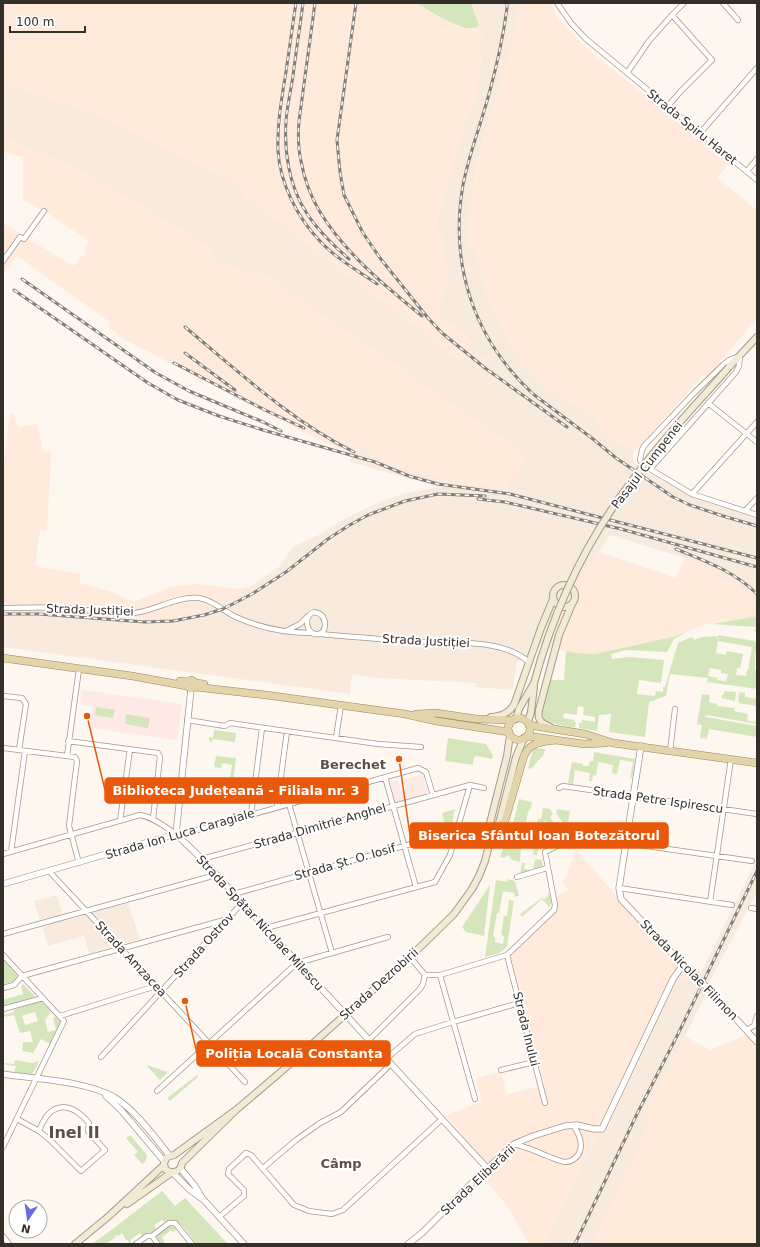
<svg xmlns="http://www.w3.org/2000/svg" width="760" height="1247" font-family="'DejaVu Sans',sans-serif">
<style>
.built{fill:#f8ebdd}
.industrial{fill:#ffeadb}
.education{fill:#fee9e5}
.green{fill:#d5e6bc;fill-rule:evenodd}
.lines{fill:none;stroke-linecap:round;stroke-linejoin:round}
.minor-casing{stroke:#a79888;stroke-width:6}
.tertiary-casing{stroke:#a79888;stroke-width:7}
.secondary-casing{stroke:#a79888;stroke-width:8}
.primary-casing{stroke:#99895a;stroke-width:8}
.minor{stroke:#fff;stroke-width:4.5}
.tertiary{stroke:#fff;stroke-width:5.5}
.secondary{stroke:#f1ead5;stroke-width:6}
.primary{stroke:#e2d5ac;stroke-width:7}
.rail-casing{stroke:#847e78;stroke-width:3}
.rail{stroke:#fff;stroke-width:1.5;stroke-dasharray:4.5;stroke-linecap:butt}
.secondary-bridge-casing{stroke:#a79888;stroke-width:8;stroke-linecap:butt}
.secondary-bridge{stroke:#f1ead5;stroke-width:6}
.labels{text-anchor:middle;stroke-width:4;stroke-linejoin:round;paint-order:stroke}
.street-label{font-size:12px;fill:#352f29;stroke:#fff}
.neighbourhood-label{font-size:13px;font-weight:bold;fill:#5d5041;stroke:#fff}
.district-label{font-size:16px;font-weight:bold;fill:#5d5041;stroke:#fff}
.leader{fill:none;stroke:#e8590c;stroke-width:1.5}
.callout-dot{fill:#e8590c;stroke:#fff;stroke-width:1.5}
.callout{fill:#e8590c;stroke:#e8590c;stroke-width:1.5}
.callout-label{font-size:13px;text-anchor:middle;font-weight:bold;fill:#fff}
</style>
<rect width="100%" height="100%" fill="#fef7f0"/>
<!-- built -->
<path class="built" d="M 471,3 L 518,3 L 518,14 L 511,48 L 503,77 L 489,119 L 478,162 L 472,191 L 469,223 L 470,250 L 476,250 L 490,305 L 503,329 L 501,330 L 521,360 L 557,395 L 599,421 L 597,425 L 633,453 L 633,461 L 650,474 L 692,497 L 720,507 L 757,518 L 757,606 L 739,587 L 714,576 L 705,564 L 610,535 L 580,582 L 573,579 L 545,647 L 533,645 L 528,654 L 517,663 L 513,689 L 511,690 L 476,687 L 476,683 L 378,678 L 352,674 L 350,694 L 3,647 L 3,611 L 48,611 L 129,619 L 250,587 L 280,566 L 293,547 L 317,536 L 332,526 L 368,507 L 402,494 L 438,487 L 350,462 L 357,444 L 376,458 L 423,474 L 462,482 L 507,487 L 267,276 L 227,267 L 208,256 L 213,249 L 155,214 L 84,173 L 25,146 L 3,139 L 3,82 L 95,114 L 235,181 L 245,196 L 444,348 L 458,358 L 460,356 L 480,369 L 487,360 L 468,348 L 471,341 L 438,315 L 448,276 L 443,249 L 442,233 L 433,233 L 468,112 L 473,107 L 480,69 L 482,26 L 479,26 Z
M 757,858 L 757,892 L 704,992 L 706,994 L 685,1036 L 665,1078 L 661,1077 L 652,1121 L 593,1241 L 597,1244 L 544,1244 L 596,1138 L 605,1132 L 678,980 L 688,976 L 697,981 Z
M 57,895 L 65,921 L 128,903 L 140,939 L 89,954 L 84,936 L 48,946 L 34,901 Z"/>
<!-- industrial -->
<path class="industrial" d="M 3,3 L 417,3 L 426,9 L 457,25 L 468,28 L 482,26 L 480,69 L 473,107 L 468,112 L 433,232 L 442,233 L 443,249 L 448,276 L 438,315 L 471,342 L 468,348 L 487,360 L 480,369 L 460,356 L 459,358 L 444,348 L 245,196 L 235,181 L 95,114 L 3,82 Z
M 518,3 L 551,3 L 556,16 L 585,47 L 729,162 L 729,164 L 717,178 L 757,210 L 757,319 L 720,361 L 722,363 L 706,377 L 703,375 L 633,453 L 597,425 L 599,421 L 557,395 L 521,360 L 501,330 L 503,328 L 490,305 L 476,250 L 470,250 L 469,223 L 472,191 L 489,119 L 503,77 L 511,48 L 518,14 Z
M 3,139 L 25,146 L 84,173 L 155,214 L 213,249 L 208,256 L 227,267 L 267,276 L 528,456 L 507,487 L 462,482 L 423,474 L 376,458 L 358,445 L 354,454 L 323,442 L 202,380 L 124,339 L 108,327 L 110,322 L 17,256 L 3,275 L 3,223 L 73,266 L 86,252 L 84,250 L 89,241 L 49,214 L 23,200 L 23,157 L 3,152 Z
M 10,414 L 14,414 L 18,428 L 37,424 L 43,451 L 51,452 L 47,531 L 40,530 L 35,566 L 81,574 L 79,583 L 109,591 L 134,602 L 171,587 L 197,584 L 239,589 L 250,587 L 216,607 L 202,612 L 173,618 L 144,620 L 48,611 L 3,611 L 3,471 Z
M 599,552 L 676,578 L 685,558 L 705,564 L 715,570 L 714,576 L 739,587 L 755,602 L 757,606 L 757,616 L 707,624 L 672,637 L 595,654 L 576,653 L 545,647 L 573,579 L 580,582 Z
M 576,850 L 688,976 L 678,980 L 605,1132 L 596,1138 L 544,1244 L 529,1244 L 509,1209 L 480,1172 L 488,1164 L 446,1116 L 482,1101 L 476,1078 L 501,1072 L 507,1094 L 545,1085 L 508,953 L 552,907 L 558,895 L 569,890 L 563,883 Z
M 757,1026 L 757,1244 L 597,1244 L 593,1241 L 652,1121 L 650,1120 L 646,1110 L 661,1077 L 665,1078 L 685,1036 L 710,1050 L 755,1032 Z"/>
<!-- education -->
<path class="education" d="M 82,690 L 182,704 L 177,740 L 90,728 L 93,706 L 80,704 Z
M 423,774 L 428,794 L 396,802 L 390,782 L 398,780 L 401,791 L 407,790 L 404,779 Z"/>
<!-- green -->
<path class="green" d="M 417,3 L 471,3 L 479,26 C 476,27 471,29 467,28 C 455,26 427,10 417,3 Z
M 757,616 L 757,634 L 755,632 L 756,627 L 712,624 Z
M 687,632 L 674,639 L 667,652 L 627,650 L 611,654 L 612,659 L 629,657 L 664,660 L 661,683 L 639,680 L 637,694 L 655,696 L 656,691 L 663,692 L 663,687 L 665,687 L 678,643 L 692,637 L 694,640 L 702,637 L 717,636 L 718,641 L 718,635 L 755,641 L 757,645 L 757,653 L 755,653 L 755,670 L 757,670 L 757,689 L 707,682 L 708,678 L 670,674 L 666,696 L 649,702 L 645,737 L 609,732 L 611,714 L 599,715 L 597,731 L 579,728 L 579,723 L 582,723 L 582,720 L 595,722 L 595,717 L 583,715 L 584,707 L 578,706 L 577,715 L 564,713 L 563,718 L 575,720 L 574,722 L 576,722 L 575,728 L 555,724 L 545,721 L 542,714 L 549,680 L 564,680 L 566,651 L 576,653 L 595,654 L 672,637 ZM 718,641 L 752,647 L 748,670 L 747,670 L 746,676 L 736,675 L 737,668 L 740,668 L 743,654 L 727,651 L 726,655 L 716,653 ZM 710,668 L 721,670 L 721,673 L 728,674 L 726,681 L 717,680 L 717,678 L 708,676 Z
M 725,691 L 736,692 L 735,701 L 721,698 Z
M 739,692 L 745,693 L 745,697 L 757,699 L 757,711 L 756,711 L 756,706 L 739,703 L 739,701 L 738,701 Z
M 702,694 L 710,695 L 709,702 L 717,704 L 717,706 L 735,708 L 734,711 L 748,714 L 747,721 L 756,722 L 757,720 L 757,724 L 706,715 L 706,717 L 757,726 L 757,737 L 709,729 L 707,739 L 700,738 L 702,725 L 697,724 Z
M 96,707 L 115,710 L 113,718 L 95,715 Z
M 126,714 L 150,718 L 148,728 L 125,724 Z
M 214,730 L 236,733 L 235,742 L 213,739 L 212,742 L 209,741 L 209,737 L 213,738 Z
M 448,738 L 486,744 L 493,755 L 492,759 L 477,756 L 474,757 L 473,765 L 445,761 Z
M 535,748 L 545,749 L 544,754 L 531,769 L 528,768 L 532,753 Z
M 594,752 L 635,759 L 632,778 L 630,778 L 633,762 L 620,760 L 617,774 L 612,773 L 613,765 L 598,762 L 596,776 L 593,775 L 592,781 L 589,781 L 590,773 L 575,770 L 573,784 L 568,783 L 572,762 L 583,764 L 583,766 L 589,766 L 590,761 L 593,761 Z
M 216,756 L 236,758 L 231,799 L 211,798 L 213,786 L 218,786 L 217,794 L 227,795 L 232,765 L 222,763 L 221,768 L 214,767 Z
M 519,799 L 532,802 L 531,808 L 528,812 L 521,848 L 520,862 L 512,860 L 508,855 L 504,858 L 500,857 L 515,817 Z
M 543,808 L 550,809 L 553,814 L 550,817 L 555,825 L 550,828 L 545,820 L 537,855 L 533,854 L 534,849 L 531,848 L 533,839 L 534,839 L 538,819 L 541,819 Z
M 455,809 L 451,828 L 446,829 L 442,813 Z
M 557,809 L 570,811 L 567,829 L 556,813 Z
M 535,859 L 542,860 L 543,867 L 520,874 L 522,863 L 525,863 L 524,869 L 533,870 Z
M 508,879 L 515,881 L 519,896 L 514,897 L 515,893 L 503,891 L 499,913 L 497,913 L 493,936 L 495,937 L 495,942 L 503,944 L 504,936 L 501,935 L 504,916 L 507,916 L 509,900 L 514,901 L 507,946 C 502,954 493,955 485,957 L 496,880 L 507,882 Z
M 490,885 L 484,936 L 466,932 L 462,927 Z
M 549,893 C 551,898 553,903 549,907 L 542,899 L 522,917 L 520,914 L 542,898 L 544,899 L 548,896 L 547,894 Z
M 3,959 L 17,975 L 18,978 L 15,981 L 5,984 L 3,982 Z
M 23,984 L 35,996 L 34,999 L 3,1007 L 3,1000 L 23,994 L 21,986 Z
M 41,1001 L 51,1012 L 45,1020 L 48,1032 L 56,1030 L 53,1018 L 58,1016 L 62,1025 L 50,1044 L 41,1039 L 33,1053 L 22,1051 L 23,1042 L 33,1042 L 30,1031 L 20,1033 L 14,1015 L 3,1017 L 3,1012 L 5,1015 L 14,1012 L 13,1010 ZM 35,1012 L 38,1021 L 25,1025 L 22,1016 Z
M 15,1060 L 32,1063 L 39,1061 L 32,1075 L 14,1072 L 16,1066 L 3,1064 L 3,1063 L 14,1064 Z
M 146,1065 L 168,1072 L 160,1080 Z
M 197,1075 L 198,1077 L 170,1101 L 167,1098 Z
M 130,1135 L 147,1155 L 146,1161 L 142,1164 L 134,1155 L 138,1152 L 126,1138 Z
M 162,1191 L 175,1206 L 185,1198 L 228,1244 L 197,1244 C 189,1235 178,1213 164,1222 L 162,1220 L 154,1225 L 156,1229 L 150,1234 L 147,1233 L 142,1236 L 140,1233 L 130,1240 L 132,1244 L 130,1244 L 127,1240 L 126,1240 L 122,1233 L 118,1236 L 117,1235 L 115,1236 L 115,1238 L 105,1244 L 92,1244 L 110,1231 Z
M 171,1225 L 177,1229 L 173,1232 L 171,1230 L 169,1232 L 162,1237 L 165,1244 L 167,1244 L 162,1244 L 156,1236 Z"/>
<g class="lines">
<!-- minor casing -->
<g class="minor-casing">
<path id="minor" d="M 557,3 L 571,23 L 586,39 L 757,180
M 723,3 L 738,20
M 627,73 L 649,41 L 672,15 L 684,3
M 668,106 L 681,91 L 712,60 L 672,15
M 700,133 L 757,68
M 747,171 L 757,159
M 3,261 L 20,237 L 24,239 L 44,211
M 708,403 L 757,442
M 650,469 L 736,372 L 739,366 L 740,356 L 729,360 L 724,364 L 695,392 L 644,446 L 642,450 L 640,460 L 642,463 L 650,469 L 692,494 L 757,515
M 692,494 L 757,422
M 745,511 L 757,498
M 3,608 C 22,608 42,607 61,608 C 85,609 110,614 134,613 C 155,611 176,596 199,598 C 213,600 223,611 236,617 C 260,628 287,633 313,633
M 314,612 C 321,613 325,617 325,625 C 325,628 324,631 321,633 C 308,640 301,616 314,612 Z
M 286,631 L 300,624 L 308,616
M 320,634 C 354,637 389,640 423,642 C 456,644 501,638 529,662
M 3,696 L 22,698 L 26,704 L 19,750
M 187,720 L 225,726 L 230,723 L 378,744 L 421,747
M 336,738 L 341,705
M 68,741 L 158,753 L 160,757 L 153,819
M 3,748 L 75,757 L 77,761 L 69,826 L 79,863
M 670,751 L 675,709
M 67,756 L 79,669
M 385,777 L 416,887
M 559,788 L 563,786 L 757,814
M 289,804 L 332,953
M 277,807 L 287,731
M 251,815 L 262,728
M 120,821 L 130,749
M 11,852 L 25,751
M 3,854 L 140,815 C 153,817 165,827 176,834 L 190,832 L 418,768 L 426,772 L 433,795
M 202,859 L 470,785 L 484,788
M 49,871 L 245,1082
M 517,877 L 547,868
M 619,888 L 732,905
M 234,894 L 457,831
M 710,902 L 731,759
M 751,908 L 757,909
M 266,928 L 435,882 L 450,855 L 470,785
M 3,934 L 216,875
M 3,955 L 64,1021 L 3,1147
M 507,955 L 545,1103
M 410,957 L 425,975
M 425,975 L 440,975 L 507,955 L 554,910 L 555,905 L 545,852 L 576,836 L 752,861
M 440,975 L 475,1099
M 3,988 L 14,985 L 22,976 L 228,919
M 3,1009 L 43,998
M 60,1016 L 156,986
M 746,1030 L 754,1026 L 757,1016
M 369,1040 L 420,989 L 423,984 L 425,975
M 101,1057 L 242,903
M 386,1059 L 415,1034 L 453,1022 L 519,1003
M 501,1070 L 534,1062
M 157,1091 L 297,963 L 388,937
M 17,1119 L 39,1131 L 51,1141 L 81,1171 L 105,1150 L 88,1131 L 89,1123 C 69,1099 49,1103 39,1131
M 514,1144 C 526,1147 536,1151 547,1156 C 553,1158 559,1161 565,1162 C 572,1162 578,1157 580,1151 C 583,1141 578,1132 573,1125
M 263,1168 L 296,1140 L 320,1123 L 341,1112 L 391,1064
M 219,1217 L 244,1196 L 244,1190 L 228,1174 L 229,1169 L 246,1153 L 251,1155 L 294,1205 L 309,1211 L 332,1214 L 343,1210 L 442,1119
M 3,1236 L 9,1244
M 152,1236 L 158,1244
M 136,1244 L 147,1236 L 152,1236 L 169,1223 L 175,1223 L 192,1244"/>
</g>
<!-- tertiary casing -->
<g class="tertiary-casing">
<path id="tertiary" d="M 191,689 L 176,834 L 202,859 L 487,1168
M 641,746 L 619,888 L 621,899 L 683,965 L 709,989 L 757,1042
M 3,884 L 176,834
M 3,1074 C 35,1079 86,1081 114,1097 C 135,1110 154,1136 169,1155
M 106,1096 L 121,1110 L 164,1161
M 180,1168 L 195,1186 L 202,1198 L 244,1244
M 173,1173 L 190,1190 L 201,1198
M 408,1244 L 422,1233 L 480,1175 L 514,1144 L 533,1136 L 565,1126 L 577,1125 L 594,1129 L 602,1129 L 673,979 L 683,965"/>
</g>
<!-- secondary casing -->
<g class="secondary-casing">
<path id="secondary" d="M 729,367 L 757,337
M553 596a11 11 0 1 1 22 0a11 11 0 1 1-22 0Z
M 491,717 C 501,716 508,714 514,705 L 541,628 L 553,599
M 516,719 L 519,709 L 534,683
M 528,722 L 531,712 L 534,687
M 550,727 C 541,723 537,720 539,710 L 559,635 L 572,604
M 491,837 L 490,823 L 507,756 L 510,735
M 236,1110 L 182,1163 C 181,1172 172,1175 165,1169 L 164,1163 L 167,1157 L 174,1155 L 236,1110 L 283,1070 L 410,957 L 454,914 L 472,889 L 479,876 L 485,861 L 491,837 L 498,827 L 516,757 L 524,738
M 127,1204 L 171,1173
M 75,1244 L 109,1216 L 164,1165"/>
</g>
<!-- primary casing -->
<g class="primary-casing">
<path id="primary" d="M 3,658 L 132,676 L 187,686 L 191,689 L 195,687
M 180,681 L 188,682 L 191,680 L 196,683 L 204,684
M 195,687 L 266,695 L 405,714 L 436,721 L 509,732
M 416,714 L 436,713 L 476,719 L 513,720
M508 729a11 11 0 1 1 22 0a11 11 0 1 1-22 0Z
M 529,725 L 585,734 L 613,743 L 757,763
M 527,736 L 584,744 L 606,743
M 498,827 L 505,821 L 523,759 C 528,742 541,742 556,740"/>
</g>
<!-- minor -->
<use href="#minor" class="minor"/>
<!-- tertiary -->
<use href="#tertiary" class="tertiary"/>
<!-- secondary -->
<use href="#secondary" class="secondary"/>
<!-- primary -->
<use href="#primary" class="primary"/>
<!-- rail casing -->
<g class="rail-casing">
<path id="rail" d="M 296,3 C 292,28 289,53 285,78 C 281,102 277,126 278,151 C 280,183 297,217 319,240 C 335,258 357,270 377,284
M 303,3 C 300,27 296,51 293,76 C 291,90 287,106 286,121 C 284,151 289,186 306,212 C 317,230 333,245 349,259
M 315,3 L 299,121 C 298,134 298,148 301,161 C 304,178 311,197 320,212 C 345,253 385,286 422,316
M 356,3 L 337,140 L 340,172 L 344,195 L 363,233 L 380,258 L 428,318 L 442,333 L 485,368 L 567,427
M 507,3 L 507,8 C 503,38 497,65 489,94 C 481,124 469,154 463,185 C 449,265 474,339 533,394 L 593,439 L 616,458 L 673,497 L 690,505 L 723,516 L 757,526
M 22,279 L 156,373 L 189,391 L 263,422 L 281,431
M 14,290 L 148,383 L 178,400 L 219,416 L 263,430 L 375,462 L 409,476 L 438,484 L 510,494 L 757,558
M 185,327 C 238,371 291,421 354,452
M 185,353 L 235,390
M 174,363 L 265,410 L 304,428
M 478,499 L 505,502 L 621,529 L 757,567
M 676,549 C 705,561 734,571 757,594
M 3,614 L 39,614 L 144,622 L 173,621 L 204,615 L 223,609 L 252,594 L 286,572 L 328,539 L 348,526 L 368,515 L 405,501 L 438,494 L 485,496
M 575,1244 L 637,1114 L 678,1034 L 757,871"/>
</g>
<!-- rail -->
<use href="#rail" class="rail"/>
<!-- secondary-bridge casing -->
<g class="secondary-bridge-casing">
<path id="secondary-bridge" d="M 534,683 C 553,613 585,543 629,485 C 659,443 695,406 729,367"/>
</g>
<!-- secondary-bridge -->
<use href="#secondary-bridge" class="secondary-bridge"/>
</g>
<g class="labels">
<!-- street labels -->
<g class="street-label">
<text transform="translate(692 127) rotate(39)" y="4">Strada Spiru Haret</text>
<text transform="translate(647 465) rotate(-52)" y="4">Pasajul Cumpenei</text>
<text transform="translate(90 610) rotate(2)" y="4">Strada Justiției</text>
<text transform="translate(426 641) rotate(3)" y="4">Strada Justiției</text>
<text transform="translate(658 800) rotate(8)" y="4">Strada Petre Ispirescu</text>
<text transform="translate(320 826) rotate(-16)" y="4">Strada Dimitrie Anghel</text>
<text transform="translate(180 834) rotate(-16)" y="4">Strada Ion Luca Caragiale</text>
<text transform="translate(345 862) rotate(-16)" y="4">Strada Șt. O. Iosif</text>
<text transform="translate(260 923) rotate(47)" y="4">Strada Spătar Nicolae Milescu</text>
<text transform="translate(204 945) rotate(-48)" y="4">Strada Ostrov</text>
<text transform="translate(131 959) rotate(47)" y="4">Strada Amzacea</text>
<text transform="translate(689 970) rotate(46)" y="4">Strada Nicolae Filimon</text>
<text transform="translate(379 984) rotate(-42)" y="4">Strada Dezrobirii</text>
<text transform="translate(526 1029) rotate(76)" y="4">Strada Inului</text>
<text transform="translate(478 1180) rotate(-43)" y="4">Strada Eliberării</text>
</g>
<!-- neighbourhood labels -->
<g class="neighbourhood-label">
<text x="353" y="769">Berechet</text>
<text x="341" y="1168">Câmp</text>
</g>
<!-- district labels -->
<g class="district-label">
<text x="74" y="1138">Inel II</text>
</g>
</g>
<!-- callouts -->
<path class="leader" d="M87 716L105 790M399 759L410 835M185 1001L197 1054"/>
<g class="callout-dot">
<circle cx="87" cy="716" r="4"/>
<circle cx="399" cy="759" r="4"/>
<circle cx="185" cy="1001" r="4"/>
</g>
<g class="callout">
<rect x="105" y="778" width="263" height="25" rx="4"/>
<rect x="410" y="823" width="258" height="25" rx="4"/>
<rect x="197" y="1041" width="193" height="25" rx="4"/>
</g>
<g class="callout-label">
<text x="236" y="795">Biblioteca Județeană - Filiala nr. 3</text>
<text x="539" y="840">Biserica Sfântul Ioan Botezătorul</text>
<text x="294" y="1058">Poliția Locală Constanța</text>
</g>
<!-- border -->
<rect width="760" height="1247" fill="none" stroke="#352f29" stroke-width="8"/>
<!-- north arrow -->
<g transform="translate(28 1219) rotate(193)"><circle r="19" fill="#ffffff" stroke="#aeaca9"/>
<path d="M0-3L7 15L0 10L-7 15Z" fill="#696be4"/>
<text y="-6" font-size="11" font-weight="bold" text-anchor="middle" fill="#352f29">N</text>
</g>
<!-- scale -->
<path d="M10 26v6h75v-6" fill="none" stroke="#352f29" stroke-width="2"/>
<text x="16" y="26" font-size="12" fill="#352f29" stroke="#ffffff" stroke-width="3" paint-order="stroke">100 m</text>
</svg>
